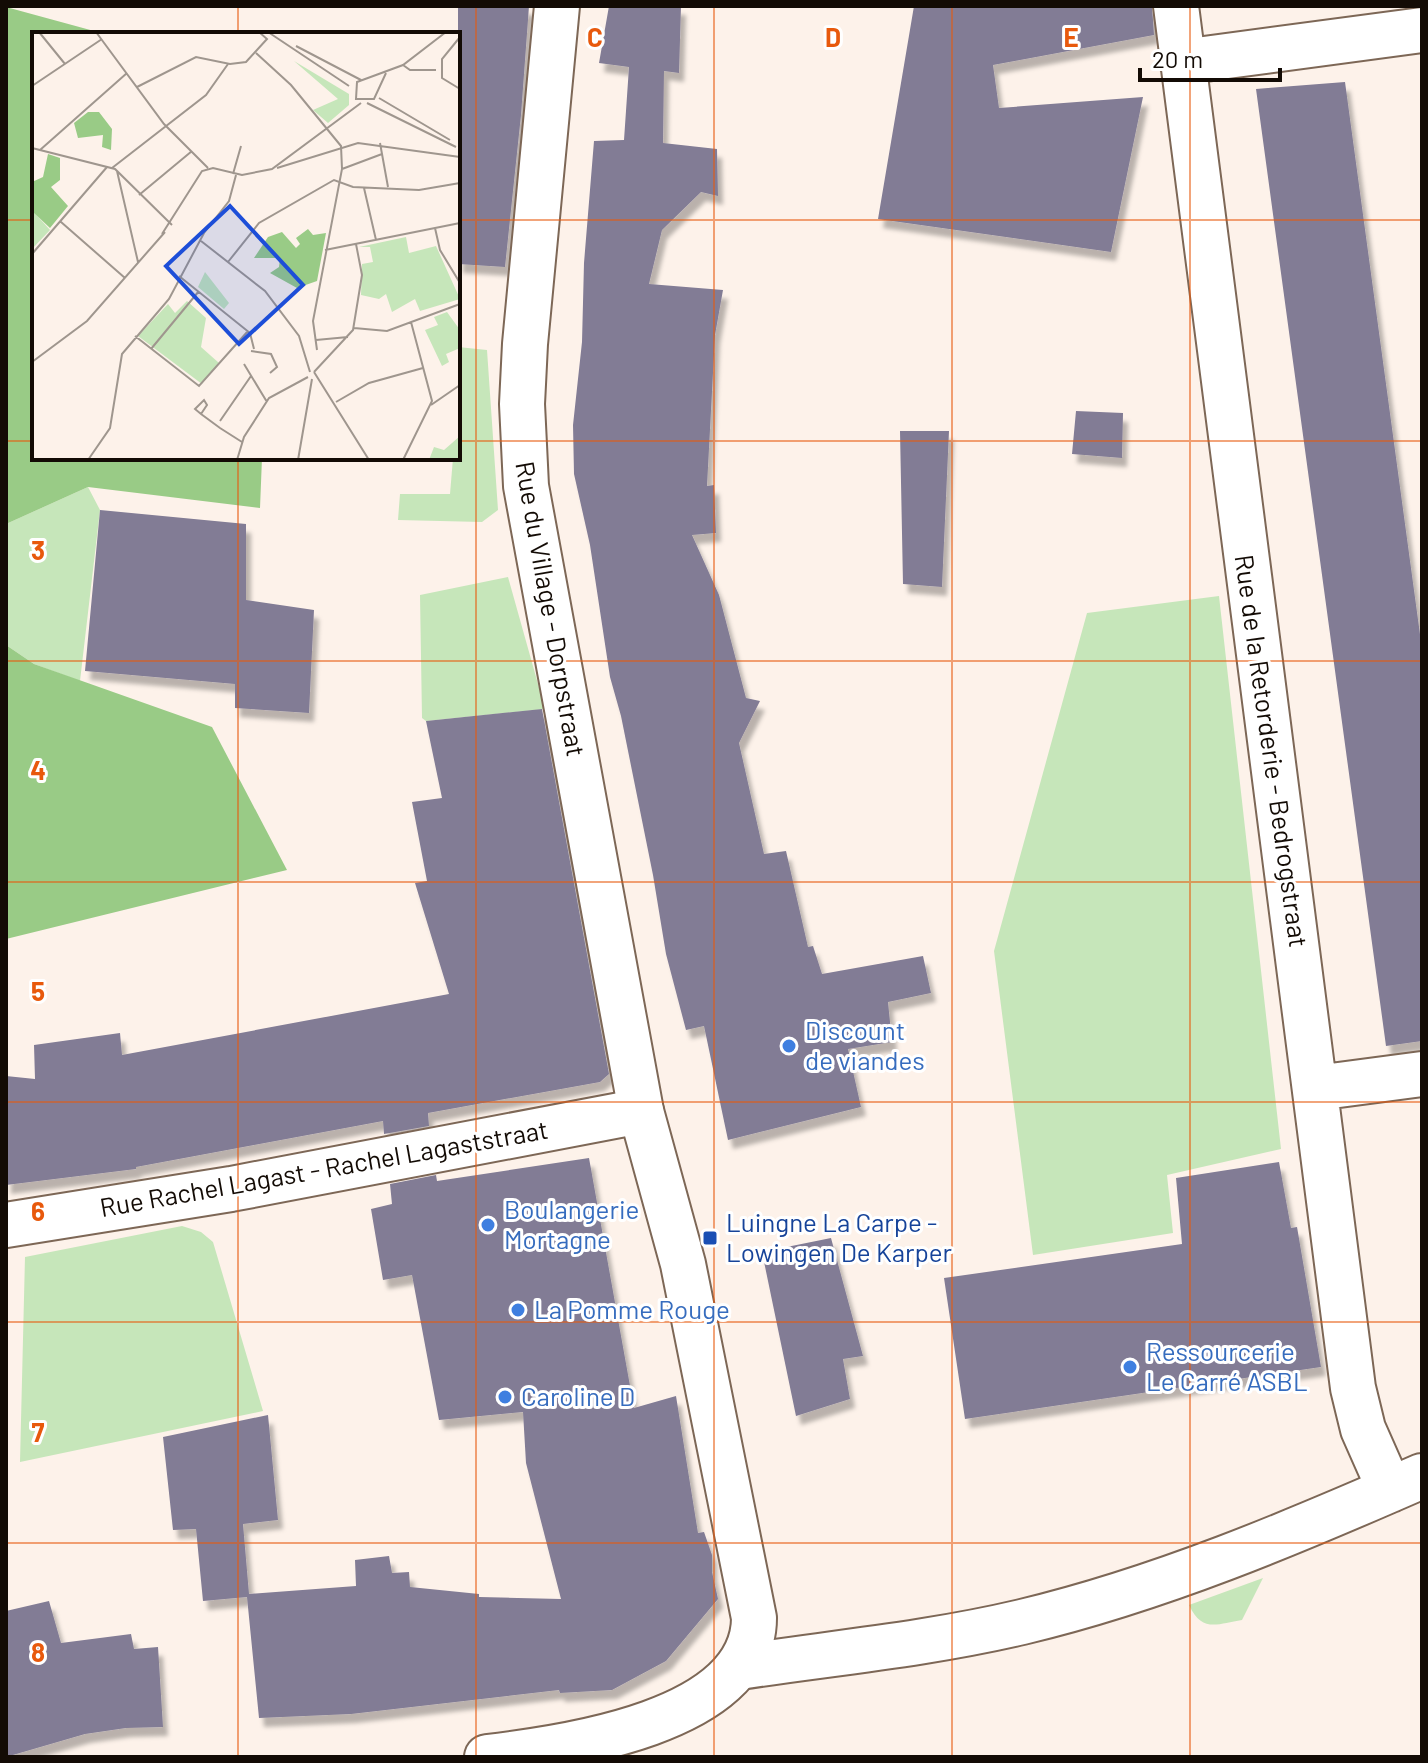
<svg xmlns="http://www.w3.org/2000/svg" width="1428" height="1763" font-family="Barlow,sans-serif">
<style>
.green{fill:#c6e6ba}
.forest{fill:#99cb86}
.building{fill:#827c95;filter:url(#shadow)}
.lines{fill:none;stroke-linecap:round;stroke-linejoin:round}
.minor-casing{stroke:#7d6756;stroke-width:48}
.tertiary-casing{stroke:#7d6756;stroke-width:48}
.minor{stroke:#fff;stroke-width:44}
.tertiary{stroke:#fff;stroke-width:44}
.grid{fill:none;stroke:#e8590c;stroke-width:2;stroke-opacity:0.55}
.shop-dot{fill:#3f7fe0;stroke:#fff;stroke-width:3}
.transit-dot{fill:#1a4fb4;stroke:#fff;stroke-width:3}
.labels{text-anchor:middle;stroke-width:6;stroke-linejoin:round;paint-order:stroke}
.street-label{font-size:26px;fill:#130b05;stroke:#fff}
.shop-label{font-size:26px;fill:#366cbe;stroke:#fff;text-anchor:start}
.transit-label{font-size:26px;fill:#164399;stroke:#fff;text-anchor:start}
.inset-road{fill:none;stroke:#9f968e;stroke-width:2}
.view{fill:#1d4ed8;fill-opacity:0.15;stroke:#1d4ed8;stroke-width:4}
.inset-edge{fill:none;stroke:#130b05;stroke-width:4}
.grid-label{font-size:26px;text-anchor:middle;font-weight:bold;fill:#e8590c;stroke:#fff;stroke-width:6;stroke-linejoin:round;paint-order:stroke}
</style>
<defs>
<filter id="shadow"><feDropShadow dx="5" dy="9" stdDeviation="2" flood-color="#0004"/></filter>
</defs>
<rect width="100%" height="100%" fill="#fdf2ea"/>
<!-- green -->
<path class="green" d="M 458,347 L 487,350 L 498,510 L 482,522 L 398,520 L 400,494 L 450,494 L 453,458 L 458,458 Z
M 88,487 L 100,510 L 80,681 L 34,664 L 6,645 L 6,524 Z
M 508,577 L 545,709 L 426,721 L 422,718 L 420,595 Z
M 1219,596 L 1281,1149 L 1167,1175 L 1173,1233 L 1033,1255 L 994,951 L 1087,613 Z
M 182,1226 L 201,1232 L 213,1242 L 263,1411 L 20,1462 L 25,1257 Z
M 1263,1578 L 1242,1620 C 1217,1624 1202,1633 1189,1605 Z"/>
<!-- forest -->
<path class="forest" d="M 6,7 L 105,34 L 34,34 L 34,458 L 262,458 L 260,508 L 88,487 L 6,524 Z
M 6,645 L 34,664 L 212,727 L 287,870 L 6,939 Z"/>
<!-- building -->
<path class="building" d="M 458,6 L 529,6 L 521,115 L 505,267 L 458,264 Z
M 609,6 L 681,6 L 679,73 L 664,71 L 663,143 L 717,149 L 718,196 L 701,192 L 662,230 L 649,284 L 723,290 L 715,335 L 707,486 L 714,485 L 716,533 L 692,535 L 719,595 L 746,698 L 760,701 L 739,743 L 764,854 L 786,851 L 808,947 L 813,946 L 822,974 L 923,956 L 931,993 L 888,1002 L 892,1042 L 848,1049 L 861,1107 L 728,1140 L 704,1026 L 686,1030 L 666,954 L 653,875 L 621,716 L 610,677 L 590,545 L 574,474 L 573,425 L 582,342 L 584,263 L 594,141 L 624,140 L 629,67 L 599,63 Z
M 914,6 L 1152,6 L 1154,35 L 993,65 L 999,108 L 1143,97 L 1111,252 L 878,219 Z
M 1345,82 L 1422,649 L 1422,1041 L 1386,1046 L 1256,89 Z
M 1076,411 L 1123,413 L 1122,458 L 1072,454 Z
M 900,431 L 949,431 L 942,587 L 903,584 Z
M 100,510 L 246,524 L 246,600 L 314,610 L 309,713 L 235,708 L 235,684 L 85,671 Z
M 542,709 L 609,1074 L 600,1082 L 428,1113 L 429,1126 L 384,1134 L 383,1121 L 136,1167 L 136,1169 L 6,1185 L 6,1076 L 35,1079 L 34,1045 L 120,1033 L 122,1055 L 449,994 L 415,883 L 427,881 L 412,802 L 442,798 L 426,721 Z
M 589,1158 L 634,1408 L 676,1396 L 698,1533 L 704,1532 L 712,1555 L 712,1572 L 718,1599 L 666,1661 L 612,1690 L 560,1693 L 559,1690 L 351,1714 L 259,1718 L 247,1597 L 203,1601 L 196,1529 L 173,1530 L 163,1437 L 268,1415 L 278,1520 L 243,1524 L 249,1594 L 356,1586 L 355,1560 L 389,1556 L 392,1573 L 409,1572 L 410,1587 L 479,1594 L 479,1597 L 561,1599 L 526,1463 L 523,1412 L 439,1420 L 412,1275 L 383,1280 L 371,1209 L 392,1204 L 390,1184 L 436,1175 L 437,1181 Z
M 1279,1162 L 1291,1228 L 1297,1227 L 1321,1367 L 965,1419 L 944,1278 L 1182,1244 L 1176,1178 Z
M 831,1238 L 863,1356 L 843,1359 L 850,1399 L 796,1416 L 762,1252 Z
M 49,1601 L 61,1643 L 131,1634 L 134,1649 L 158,1647 L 163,1727 L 126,1728 L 85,1734 L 6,1757 L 6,1611 Z"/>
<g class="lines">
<!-- minor casing -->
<g class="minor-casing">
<path id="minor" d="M 1176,6 L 1353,1388 L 1363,1429 L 1390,1490
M 1182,62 L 1422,30
M 1316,1088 L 1422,1074
M 6,1225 L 231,1189 L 641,1111
M 739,1667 C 833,1653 929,1644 1022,1622 C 1160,1589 1292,1533 1422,1476"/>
</g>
<!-- tertiary casing -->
<g class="tertiary-casing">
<path id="tertiary" d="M 487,1757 C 565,1748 754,1722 754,1618 L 683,1264 L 641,1111 L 526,486 L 522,404 L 525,344 L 557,6"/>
</g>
<!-- minor -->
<use href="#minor" class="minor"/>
<!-- tertiary -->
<use href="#tertiary" class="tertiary"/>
</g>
<!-- grid -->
<path class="grid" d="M 238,6 L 238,34M 476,6 L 476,1757M 714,6 L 714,1757M 952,6 L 952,1757M 1190,6 L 1190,1757M 6,220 L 34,220M 458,220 L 1422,220M 6,441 L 34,441M 458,441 L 1422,441M 238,458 L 238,1757M 6,661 L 1422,661M 6,882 L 1422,882M 6,1102 L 1422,1102M 6,1322 L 1422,1322M 6,1543 L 1422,1543"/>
<!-- markers -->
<g class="shop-dot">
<circle cx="789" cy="1046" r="8"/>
<circle cx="488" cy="1225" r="8"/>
<circle cx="518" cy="1310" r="8"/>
<circle cx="1130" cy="1367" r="8"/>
<circle cx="505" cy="1397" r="8"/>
</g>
<rect class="transit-dot" x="702" y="1230" width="16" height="16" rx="4"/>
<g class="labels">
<!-- street labels -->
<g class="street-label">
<text transform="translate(550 609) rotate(80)" y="9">Rue du Village - Dorpstraat</text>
<text transform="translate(1271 751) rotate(82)" y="9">Rue de la Retorderie - Bedrogstraat</text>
<text transform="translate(324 1169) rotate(-10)" y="9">Rue Rachel Lagast - Rachel Lagaststraat</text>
</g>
<!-- shop labels -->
<g class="shop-label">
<text x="805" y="1040">Discount<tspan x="805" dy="30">de viandes</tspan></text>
<text x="504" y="1219">Boulangerie<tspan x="504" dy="30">Mortagne</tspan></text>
<text x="534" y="1319">La Pomme Rouge</text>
<text x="1146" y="1361">Ressourcerie<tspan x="1146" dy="30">Le Carré ASBL</tspan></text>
<text x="521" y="1406">Caroline D</text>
</g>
<!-- transit labels -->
<g class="transit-label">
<text x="726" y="1232">Luingne La Carpe -<tspan x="726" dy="30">Lowingen De Karper</tspan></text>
</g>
</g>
<!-- overview -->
<g transform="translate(32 32)">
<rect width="428" height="428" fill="#fdf2ea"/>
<path d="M 262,29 L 317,62 L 317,73 L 296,91 L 281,78 L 306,67 ZM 0,178 L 18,198 L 0,217 ZM 374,205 L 377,221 L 404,214 L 428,267 L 388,279 L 383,267 L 360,280 L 354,262 L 347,267 L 329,263 L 330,232 L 341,230 L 338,215 L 327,215 ZM 173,240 L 197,271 L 192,277 L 166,255 ZM 155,269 L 174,286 L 169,315 L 187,331 L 170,352 L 106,304 L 136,272 L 143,281 ZM 415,280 L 428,298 L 428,316 L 414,322 L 417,330 L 410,334 L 393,298 L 406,293 L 402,285 ZM 428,404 L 428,428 L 397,428 L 402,415 L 412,418 Z" fill="#c6e6ba"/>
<path d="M 56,80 L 67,80 L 80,97 L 79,118 L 70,115 L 71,103 L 46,106 L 42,91 ZM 16,122 L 28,126 L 28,148 L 19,155 L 36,174 L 18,196 L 0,179 L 0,150 L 11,145 ZM 276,197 L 281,203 L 294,201 L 285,249 L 265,256 L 238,241 L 247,235 L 248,226 L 222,226 L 236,205 L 250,200 L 264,216 L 268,212 L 264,206 Z" fill="#99cb86"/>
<path class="inset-road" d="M 7,0 L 33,32M 64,0 L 132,92 L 176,136M 236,0 L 317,54M 428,5 L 410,27 L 410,46 L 428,57M 264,14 L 329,48M 224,21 L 259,53 L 309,114 L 310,137 L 281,289 L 285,318M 371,33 L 378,38 L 404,38M 354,41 L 342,67 L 324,67 L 325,50 L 371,33 L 414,0M 0,54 L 70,7M 105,55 L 164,25 L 198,32 L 214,30 L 235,7 L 227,0M 347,66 L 418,108M 335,71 L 424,115M 348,111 L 356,155M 0,116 L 83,137 L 140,193M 8,118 L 95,41M 80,136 L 174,63 L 196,32M 245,136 L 326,111 L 428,125M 310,137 L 350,122M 85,139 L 106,230M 201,142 L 209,114M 332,156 L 344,208M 107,163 L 160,119M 29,190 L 93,246M 403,196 L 408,218 L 428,251M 130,202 L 170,139 L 181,136 L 210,143 L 240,137 L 329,71M 169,209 L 233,259 L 267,304 L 278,340M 293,218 L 428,191M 0,222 L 75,135M 196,230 L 227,191 L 302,148 L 321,155 L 387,158 L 428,151M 147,244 L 218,301 L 222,317M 322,296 L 355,299 L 428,272M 103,304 L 167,354 L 216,299M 284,308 L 316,305M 119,317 L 167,259M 219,319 L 239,322 L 245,335 L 238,341M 0,330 L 55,289 L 133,200M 212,332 L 235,370M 282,340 L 321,298 L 330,243 L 324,212M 282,340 L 337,428M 304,370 L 337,351 L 391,336M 399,373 L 428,353M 169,382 L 175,373 L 172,368 L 163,377 L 169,382 L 188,396 L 210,410M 188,389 L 219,344M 56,428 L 78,396 L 90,322 L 137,267 L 172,201 L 197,169 L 204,143M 205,428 L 212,405 L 237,366 L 276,345M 266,428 L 280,347M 371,428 L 400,369 L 379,290"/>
<path class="view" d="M 198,174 L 271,253 L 207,312 L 134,234 Z"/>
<rect width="428" height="428" class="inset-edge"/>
</g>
<g class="grid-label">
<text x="595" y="47">C</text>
<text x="833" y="47">D</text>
<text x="1071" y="47">E</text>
<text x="38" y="560">3</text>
<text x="38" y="780">4</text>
<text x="38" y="1001">5</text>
<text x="38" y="1221">6</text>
<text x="38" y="1442">7</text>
<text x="38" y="1662">8</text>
</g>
<!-- border -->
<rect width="1428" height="1763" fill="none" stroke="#130b05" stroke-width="16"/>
<!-- scale -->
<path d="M1140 68v12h140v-12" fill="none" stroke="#130b05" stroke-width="4"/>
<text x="1152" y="68" font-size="24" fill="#130b05" stroke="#ffffff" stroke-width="6" paint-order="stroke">20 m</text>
</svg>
